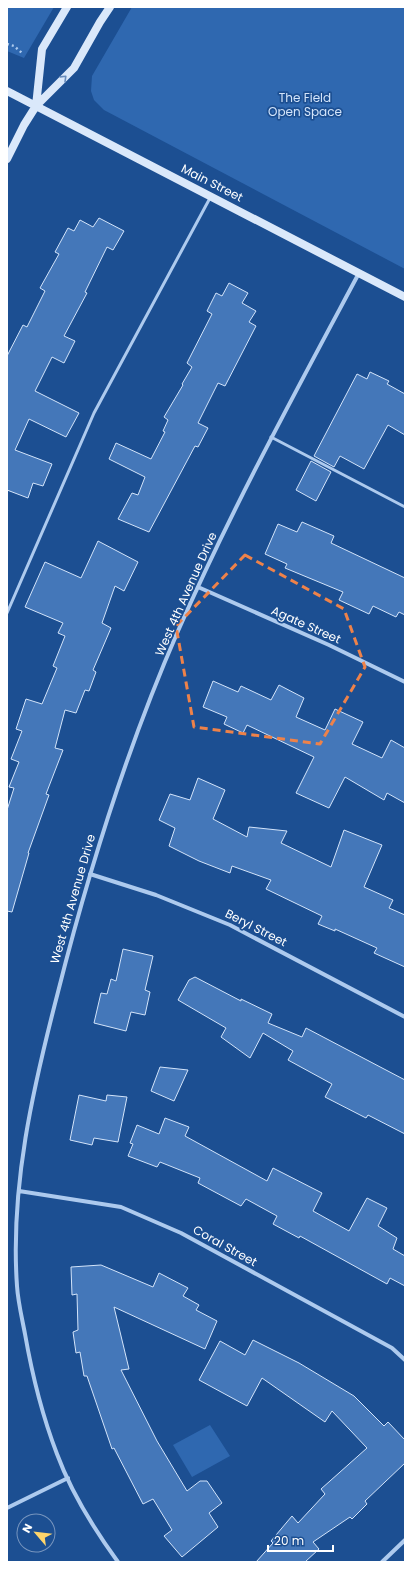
<svg xmlns="http://www.w3.org/2000/svg" width="412" height="1569" font-family="Poppins,sans-serif">
<style>
.green{fill:#2f68b0}
.building{fill:#4477b9;stroke:#d3e4fa}
.lines{fill:none;stroke-linecap:round;stroke-linejoin:round}
.path{stroke:#adcaee;stroke-width:2.5;stroke-dasharray:2 3;stroke-linecap:butt}
.lane{stroke:#adcaee;stroke-width:3}
.street{stroke:#adcaee;stroke-width:4}
.secondary{stroke:#dae8fa;stroke-width:8}
.oneway{stroke:#688cbc}
.marked{fill:none;stroke:#ee8249;stroke-width:3;stroke-dasharray:8 5;stroke-linejoin:round}
.labels{text-anchor:middle;stroke-width:3.5;stroke-linejoin:round;paint-order:stroke}
.park-label{font-size:12px;fill:#d3e4fa;stroke:#1c4f92}
.street-label{font-size:12px;fill:#fff;stroke:#1c4f92}
</style>
<rect width="100%" height="100%" fill="#1c4f92"/>
<!-- green -->
<path class="green" d="M 7,7 L 54,7 L 24,58 L 7,51 Z
M 132,7 L 405,7 L 405,269 L 104,110 L 94,100 L 91,91 L 92,76 Z
M 210,1425 L 230,1456 L 192,1477 L 173,1445 Z"/>
<!-- building -->
<path class="building" d="M 99,218 L 124,231 L 113,250 L 107,247 L 85,292 L 87,293 L 64,336 L 75,341 L 64,363 L 52,357 L 35,391 L 79,413 L 66,437 L 29,419 L 15,450 L 52,464 L 43,486 L 33,483 L 28,498 L 7,490 L 7,356 L 23,325 L 27,327 L 45,291 L 40,288 L 59,254 L 55,252 L 68,228 L 74,231 L 80,220 L 93,227 Z
M 229,283 L 248,293 L 242,303 L 256,311 L 249,322 L 256,326 L 225,386 L 218,383 L 198,423 L 208,428 L 198,447 L 195,446 L 149,532 L 118,519 L 132,493 L 138,495 L 145,477 L 109,459 L 116,443 L 151,459 L 165,432 L 163,431 L 168,420 L 164,417 L 183,385 L 182,384 L 192,367 L 187,363 L 212,314 L 207,311 L 216,293 L 222,296 Z
M 370,372 L 389,381 L 387,384 L 405,394 L 405,435 L 388,425 L 364,469 L 340,456 L 334,467 L 314,456 L 357,374 L 367,379 Z
M 311,461 L 331,472 L 316,501 L 296,490 Z
M 302,522 L 334,536 L 331,543 L 405,578 L 405,615 L 399,612 L 396,617 L 373,606 L 369,614 L 339,600 L 343,592 L 285,568 L 287,564 L 265,554 L 278,524 L 297,532 Z
M 98,541 L 138,562 L 124,591 L 115,586 L 102,623 L 111,628 L 93,670 L 96,672 L 89,691 L 85,690 L 76,713 L 65,710 L 55,748 L 63,750 L 46,794 L 49,795 L 28,853 L 29,853 L 12,912 L 7,911 L 7,810 L 14,788 L 9,787 L 19,762 L 11,759 L 22,731 L 16,729 L 26,699 L 42,704 L 57,668 L 53,666 L 65,636 L 58,633 L 63,623 L 25,607 L 45,562 L 81,578 Z
M 213,681 L 238,692 L 241,686 L 271,700 L 279,685 L 304,698 L 296,717 L 325,730 L 335,709 L 363,722 L 352,744 L 382,758 L 391,740 L 405,748 L 405,803 L 387,793 L 384,800 L 345,777 L 329,808 L 296,793 L 314,757 L 247,725 L 243,733 L 224,724 L 227,717 L 203,707 Z
M 198,778 L 225,790 L 213,819 L 247,837 L 249,827 L 287,831 L 281,843 L 331,867 L 344,830 L 382,845 L 364,887 L 393,900 L 389,908 L 405,915 L 405,967 L 374,953 L 377,948 L 335,929 L 335,931 L 318,924 L 322,916 L 266,889 L 271,880 L 232,866 L 230,873 L 199,861 L 169,846 L 175,828 L 159,820 L 170,794 L 190,800 Z
M 123,949 L 153,956 L 145,990 L 150,992 L 145,1015 L 131,1012 L 126,1031 L 94,1023 L 101,993 L 107,994 L 111,979 L 116,981 Z
M 195,977 L 241,1001 L 241,999 L 272,1014 L 268,1023 L 302,1037 L 306,1028 L 405,1080 L 405,1134 L 368,1115 L 366,1118 L 325,1097 L 332,1084 L 288,1060 L 293,1051 L 263,1033 L 250,1058 L 221,1037 L 226,1028 L 178,1000 L 189,980 Z
M 160,1067 L 188,1070 L 174,1101 L 151,1091 Z
M 79,1095 L 106,1101 L 107,1095 L 127,1097 L 118,1142 L 94,1138 L 92,1145 L 70,1140 Z
M 165,1118 L 189,1127 L 185,1136 L 267,1181 L 273,1168 L 322,1193 L 313,1211 L 349,1231 L 367,1198 L 387,1208 L 378,1226 L 397,1238 L 393,1249 L 405,1256 L 405,1286 L 390,1278 L 387,1284 L 300,1236 L 299,1238 L 273,1224 L 277,1216 L 246,1199 L 241,1206 L 198,1183 L 200,1178 L 160,1162 L 157,1167 L 128,1156 L 133,1144 L 130,1143 L 137,1125 L 159,1134 Z
M 101,1265 L 153,1287 L 159,1273 L 188,1288 L 183,1296 L 199,1305 L 196,1310 L 217,1321 L 205,1349 L 114,1307 L 129,1369 L 121,1370 L 157,1441 L 187,1491 L 200,1481 L 207,1481 L 222,1503 L 209,1513 L 218,1527 L 182,1557 L 164,1536 L 172,1530 L 153,1499 L 143,1504 L 114,1448 L 112,1449 L 87,1376 L 84,1376 L 80,1352 L 76,1353 L 73,1332 L 78,1330 L 77,1294 L 72,1295 L 71,1267 Z
M 253,1340 L 299,1363 L 354,1396 L 384,1426 L 388,1422 L 405,1440 L 405,1463 L 365,1501 L 367,1504 L 352,1519 L 350,1517 L 313,1542 L 319,1549 L 305,1562 L 256,1562 L 273,1543 L 271,1541 L 292,1516 L 298,1523 L 325,1494 L 321,1489 L 367,1448 L 332,1411 L 325,1422 L 262,1378 L 247,1406 L 199,1380 L 220,1341 L 245,1355 Z"/>
<g class="lines">
<!-- path -->
<path class="path" d="M 7,44 L 14,46 L 22,53"/>
<!-- lane -->
<path class="lane" d="M 271,437 L 405,507
M 7,613 L 94,413 L 210,198"/>
<!-- street -->
<path class="street" d="M 198,587 L 329,645 L 405,682
M 90,874 L 156,895 L 230,925 L 405,1017
M 19,1191 L 121,1207 L 181,1233 L 392,1348 L 405,1360
M 7,1508 L 68,1478
M 118,1562 C 94,1529 71,1492 57,1454 C 42,1415 32,1374 25,1334 C 22,1318 18,1302 17,1286 C 10,1187 33,1088 58,992 C 89,869 127,748 178,631 C 232,508 296,391 359,273
M 382,1562 L 405,1540"/>
<!-- secondary -->
<path class="secondary" d="M 7,91 L 405,297
M 36,106 L 42,49 L 67,7
M 7,159 L 24,125 L 36,106 L 74,68 L 100,22 L 110,7"/>
</g>
<!-- one-way arrows -->
<defs><path id="oneway-chevron" d="M-2-3.5L2.5 0L-2 3.5" fill="none" stroke-width="1.6" stroke-linecap="round" stroke-linejoin="round"/></defs>
<use class="oneway" href="#oneway-chevron" transform="translate(64 78) rotate(-44)"/>
<!-- marked area -->
<path class="marked" d="M 245,555 L 344,609 L 365,667 L 320,744 L 194,727 L 176,626 Z"/>
<g class="labels">
<!-- park labels -->
<g class="park-label">
<text x="305" y="102">The Field<tspan x="305" dy="14">Open Space</tspan></text>
</g>
<!-- street labels -->
<g class="street-label">
<text transform="translate(212 183) rotate(27)" y="4">Main Street</text>
<text transform="translate(186 594) rotate(-66)" y="4">West 4th Avenue Drive</text>
<text transform="translate(306 625) rotate(24)" y="4">Agate Street</text>
<text transform="translate(73 899) rotate(-74)" y="4">West 4th Avenue Drive</text>
<text transform="translate(256 928) rotate(27)" y="4">Beryl Street</text>
<text transform="translate(225 1246) rotate(29)" y="4">Coral Street</text>
</g>
</g>
<!-- border -->
<rect width="412" height="1569" fill="none" stroke="#ffffff" stroke-width="16"/>
<!-- north arrow -->
<g transform="translate(36 1533) rotate(298)"><circle r="19" fill="#1c4f92" stroke="#7795be"/>
<path d="M0-3L7 15L0 10L-7 15Z" fill="#fed56b"/>
<text y="-6" font-size="11" font-weight="bold" text-anchor="middle" fill="#ffffff">N</text>
</g>
<!-- scale -->
<path d="M268 1545v6h65v-6" fill="none" stroke="#ffffff" stroke-width="2"/>
<text x="274" y="1545" font-size="12" fill="#ffffff" stroke="#1c4f92" stroke-width="3" paint-order="stroke">20 m</text>
</svg>
